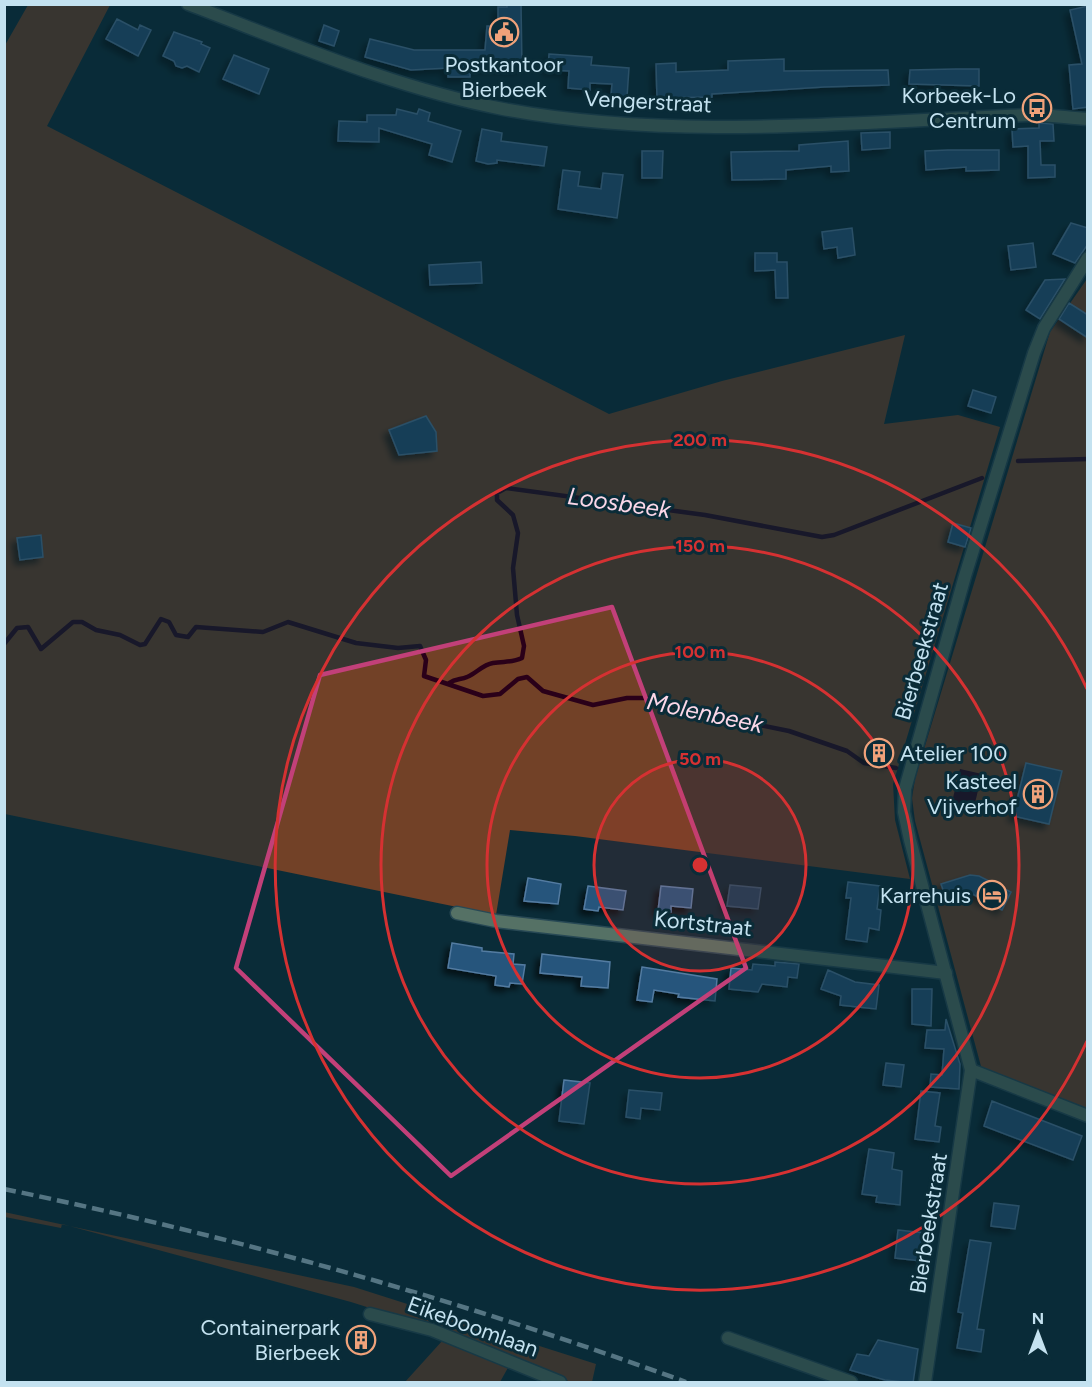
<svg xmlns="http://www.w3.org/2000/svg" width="1092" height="1387" font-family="Figtree,sans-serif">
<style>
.green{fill:#724127}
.water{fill:#2a0019}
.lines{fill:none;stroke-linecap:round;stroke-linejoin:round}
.stream{stroke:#2a0019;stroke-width:4.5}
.building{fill:#26547c;stroke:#537ba1;stroke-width:1.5;filter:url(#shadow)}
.minor-casing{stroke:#284955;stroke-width:15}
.tertiary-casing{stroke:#284955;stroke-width:15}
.minor{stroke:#557165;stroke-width:12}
.tertiary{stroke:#557165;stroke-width:12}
.rail{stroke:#b1cfdd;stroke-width:4.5;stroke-dasharray:12 6;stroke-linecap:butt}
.marked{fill:none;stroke:#c24079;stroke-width:4.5;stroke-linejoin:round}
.ring{fill:none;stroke:#d53132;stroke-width:3}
.labels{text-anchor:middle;stroke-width:6;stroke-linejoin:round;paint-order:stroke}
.poi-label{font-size:22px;fill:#c4e2f0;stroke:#0a2c38;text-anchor:end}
.street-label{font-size:22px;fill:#c4e2f0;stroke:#0a2c38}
.water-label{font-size:24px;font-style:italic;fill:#fbd7e8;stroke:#0a2c38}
.centre{fill:#d53132;stroke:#0a2c38;stroke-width:3}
.ring-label{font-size:18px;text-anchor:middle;font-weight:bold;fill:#d53132;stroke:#0a2c38;stroke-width:6;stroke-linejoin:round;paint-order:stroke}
</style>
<defs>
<filter id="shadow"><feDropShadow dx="-5" dy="5" stdDeviation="3" flood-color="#0009"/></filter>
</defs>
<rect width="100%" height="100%" fill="#0a2c38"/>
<!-- green -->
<path class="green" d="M 28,5 L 110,5 L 47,126 L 609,414 L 722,381 L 905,335 L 884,424 L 958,415 L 1000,427 L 893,784 L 895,820 L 910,879 L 575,836 L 510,830 L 496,915 L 5,814 L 4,47 Z
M 1087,279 L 1087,1112 L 982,1070 L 915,821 L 912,798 L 915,779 L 1050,332 Z
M 4,1212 L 354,1287 L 596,1364 L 592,1382 L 570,1382 L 555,1374 L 433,1328 L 351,1302 L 62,1224 L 61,1228 L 5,1217 Z
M 443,1340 L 510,1364 L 500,1382 L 405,1382 Z"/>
<!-- water -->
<path class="water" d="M 960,769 L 982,774 L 974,807 L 952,802 Z"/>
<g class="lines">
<!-- stream -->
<path class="stream" d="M 1018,461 L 1088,459
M 4,644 L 17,628 L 28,627 L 41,649 L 73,622 L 82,622 L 96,630 L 120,635 L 140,645 L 145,644 L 161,619 L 169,622 L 176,635 L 188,637 L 196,627 L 263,632 L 288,622 L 356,643 L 398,648 L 420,646 L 426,660 L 424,676 L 483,696 L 500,694 L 518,679 L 527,677 L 543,691 L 593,705 L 627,698 L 651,698 L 685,710 L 789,731 L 847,751 L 864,763 L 896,768
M 449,683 C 456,678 461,680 467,677 C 477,673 482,665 493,663 C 504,661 512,663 522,658 L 524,646 L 517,615 L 513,568 L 518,533 L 513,515 L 497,500 L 497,493 L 506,488 L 705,515 L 822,537 L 834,535 L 982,478"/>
</g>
<!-- building -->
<path class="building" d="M 507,4 L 521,4 L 522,68 L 480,67 L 470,69 L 470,77 L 448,77 L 448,68 L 411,70 L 365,57 L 370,39 L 414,50 L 485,50 L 487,26 L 498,26 L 498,7 L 507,7 Z
M 1088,6 L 1088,107 L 1073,109 L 1069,65 L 1082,64 L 1070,10 Z
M 117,19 L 138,30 L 140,25 L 151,30 L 138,56 L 106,39 Z
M 324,25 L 339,31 L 334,46 L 319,41 Z
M 174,32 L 202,42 L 201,44 L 210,48 L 199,72 L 187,66 L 182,68 L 176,66 L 174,61 L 163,56 Z
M 549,54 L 592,57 L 591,65 L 629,68 L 627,97 L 611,96 L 612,84 L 590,83 L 590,90 L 568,88 L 569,71 L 548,70 Z
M 234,55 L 269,69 L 259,94 L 223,79 Z
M 784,59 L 784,71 L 888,70 L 889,85 L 824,87 L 712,94 L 712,97 L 657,98 L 656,64 L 676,63 L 676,72 L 728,70 L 728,61 Z
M 956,69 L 979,69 L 979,86 L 909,84 L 910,70 Z
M 397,109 L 417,114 L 419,109 L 430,113 L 428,121 L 461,131 L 452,162 L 429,155 L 432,144 L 379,128 L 379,142 L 338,141 L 339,121 L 367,122 L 367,115 L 396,115 Z
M 1039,123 L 1053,124 L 1054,141 L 1040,141 L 1041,165 L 1055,165 L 1055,177 L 1028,178 L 1028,146 L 1013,147 L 1012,129 L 1039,128 Z
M 482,129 L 502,133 L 501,141 L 547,147 L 544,166 L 497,160 L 497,163 L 488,164 L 476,161 Z
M 890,132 L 890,148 L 862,150 L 861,133 Z
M 848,141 L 849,171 L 831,172 L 831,166 L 786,170 L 786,179 L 732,180 L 731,152 L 799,151 L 799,145 Z
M 948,150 L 999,150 L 999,170 L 966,171 L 966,167 L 926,170 L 925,151 Z
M 642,151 L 663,151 L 662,178 L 642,178 Z
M 563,170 L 580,172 L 578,186 L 601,189 L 603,173 L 623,175 L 617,218 L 558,209 Z
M 1071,223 L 1088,228 L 1088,244 L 1075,263 L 1053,254 Z
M 852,228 L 855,255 L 838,258 L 837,247 L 824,249 L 822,232 Z
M 1033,243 L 1036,267 L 1011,270 L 1008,246 Z
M 755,253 L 777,253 L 777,262 L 787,262 L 788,298 L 776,298 L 775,270 L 755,271 Z
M 481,262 L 482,283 L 430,285 L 429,265 Z
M 1065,279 L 1040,319 L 1026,310 L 1045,280 Z
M 1069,303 L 1088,315 L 1088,338 L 1059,319 Z
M 973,390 L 996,397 L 991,413 L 968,406 Z
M 426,416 L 436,432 L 437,451 L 399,455 L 389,430 Z
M 953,523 L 971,528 L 965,547 L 948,542 Z
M 41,535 L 43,557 L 20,560 L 17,538 Z
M 869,743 L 893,750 L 888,764 L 865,757 Z
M 1026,763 L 1062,771 L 1049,824 L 1013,816 Z
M 970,875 L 979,876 L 1011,892 L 1002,910 L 967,891 L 946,898 L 941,884 Z
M 528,878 L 561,884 L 558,904 L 524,901 Z
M 848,882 L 880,886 L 877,909 L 881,910 L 879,930 L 869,928 L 867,942 L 846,939 L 851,898 L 846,898 Z
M 730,885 L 761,888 L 758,909 L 727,906 Z
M 588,886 L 626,891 L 623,910 L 599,907 L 598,911 L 584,909 Z
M 661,886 L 693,889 L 691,908 L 671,906 L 671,912 L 658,911 Z
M 452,943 L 482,948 L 482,951 L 514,954 L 513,964 L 525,965 L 522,984 L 510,983 L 509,987 L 495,985 L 496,976 L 448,968 Z
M 542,954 L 610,962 L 608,988 L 581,986 L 582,977 L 540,973 Z
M 775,962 L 799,964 L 797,978 L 788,977 L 787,987 L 762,984 L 758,992 L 729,989 L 731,968 L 752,970 L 753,964 L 775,966 Z
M 642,967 L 717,979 L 715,1001 L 678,997 L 679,994 L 654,990 L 652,1002 L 637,1000 Z
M 828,970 L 855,982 L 879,985 L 876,1009 L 840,1005 L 841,996 L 821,989 Z
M 912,989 L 932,989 L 931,1026 L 912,1024 Z
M 946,1019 L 960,1064 L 959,1089 L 930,1087 L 931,1074 L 942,1075 L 944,1049 L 925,1048 L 927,1030 L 945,1030 Z
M 886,1063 L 904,1065 L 901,1087 L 883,1085 Z
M 564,1080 L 590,1083 L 584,1124 L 559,1121 Z
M 629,1090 L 662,1093 L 660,1110 L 641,1108 L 640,1119 L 626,1117 Z
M 921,1091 L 940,1093 L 935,1126 L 941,1127 L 939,1142 L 915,1139 Z
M 992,1101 L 1082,1136 L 1073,1160 L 984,1126 Z
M 869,1149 L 894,1153 L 892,1169 L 902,1171 L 900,1205 L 876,1202 L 877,1196 L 862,1194 Z
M 994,1203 L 1019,1206 L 1015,1229 L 991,1226 Z
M 898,1230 L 925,1233 L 921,1261 L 895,1258 Z
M 970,1240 L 991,1243 L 977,1329 L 984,1330 L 981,1352 L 957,1348 L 963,1313 L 958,1312 Z
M 878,1340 L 918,1349 L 913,1383 L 885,1380 L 850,1370 L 857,1354 L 869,1356 Z"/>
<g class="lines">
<!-- minor casing -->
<g class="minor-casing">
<path id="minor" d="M 188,4 C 291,43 394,88 503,109 C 675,141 854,122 1028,115 C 1048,114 1067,118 1088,119
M 457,913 L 496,921 L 946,973
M 971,1070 L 1088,1116
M 370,1314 L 432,1330 L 560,1382
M 728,1338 L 851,1382"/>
</g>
<!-- tertiary casing -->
<g class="tertiary-casing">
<path id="tertiary" d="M 925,1382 L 971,1070 L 910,840 L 904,812 L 905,789 L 965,576 L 1034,353 L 1044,328 L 1088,258"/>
</g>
<!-- minor -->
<use href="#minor" class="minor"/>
<!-- tertiary -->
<use href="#tertiary" class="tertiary"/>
<!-- rail -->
<path class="rail" d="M 4,1189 C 237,1237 463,1301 686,1382"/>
</g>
<!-- marked area -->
<path d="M0 0H1092V1387H0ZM 612,607 L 746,968 L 451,1176 L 236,968 L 320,675 Z" fill="#0a2c38" fill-opacity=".55" fill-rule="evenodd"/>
<path class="marked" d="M 612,607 L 746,968 L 451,1176 L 236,968 L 320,675 Z"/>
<!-- distance rings -->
<circle cx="700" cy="865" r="106" fill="#d53132" fill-opacity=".12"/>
<g class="ring">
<circle cx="700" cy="865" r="106"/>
<circle cx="700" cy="865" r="213"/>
<circle cx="700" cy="865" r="319"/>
<path d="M1087 1041A425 425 0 1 1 1087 689"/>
</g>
<!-- icons -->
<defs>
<g id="civic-ring" transform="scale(1.5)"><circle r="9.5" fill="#0a2c38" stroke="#f0a27a" stroke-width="1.5"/><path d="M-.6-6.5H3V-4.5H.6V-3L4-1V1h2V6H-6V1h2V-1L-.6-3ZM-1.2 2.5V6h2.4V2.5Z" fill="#f0a27a"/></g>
<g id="bus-ring" transform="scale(1.5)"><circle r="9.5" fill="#0a2c38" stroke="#f0a27a" stroke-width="1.5"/><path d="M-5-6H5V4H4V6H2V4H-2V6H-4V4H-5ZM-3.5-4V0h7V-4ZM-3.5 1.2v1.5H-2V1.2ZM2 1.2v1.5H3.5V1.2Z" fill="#f0a27a"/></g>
<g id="building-ring" transform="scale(1.5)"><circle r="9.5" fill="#0a2c38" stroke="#f0a27a" stroke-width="1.5"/><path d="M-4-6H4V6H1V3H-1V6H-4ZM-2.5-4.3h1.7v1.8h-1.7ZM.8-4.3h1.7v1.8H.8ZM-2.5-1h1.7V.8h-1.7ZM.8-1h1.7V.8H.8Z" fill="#f0a27a"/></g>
<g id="hotel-ring" transform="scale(1.5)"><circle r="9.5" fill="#0a2c38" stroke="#f0a27a" stroke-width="1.5"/><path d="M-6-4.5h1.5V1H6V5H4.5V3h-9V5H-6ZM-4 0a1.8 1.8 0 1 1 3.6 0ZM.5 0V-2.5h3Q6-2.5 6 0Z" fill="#f0a27a"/></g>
</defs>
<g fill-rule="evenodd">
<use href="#civic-ring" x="504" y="32"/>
<use href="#bus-ring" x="1037" y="108"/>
<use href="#building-ring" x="879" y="753"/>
<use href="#building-ring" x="1038" y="794"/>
<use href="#hotel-ring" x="992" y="895"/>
<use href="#building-ring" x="361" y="1340"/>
</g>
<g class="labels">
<!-- poi labels -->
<g class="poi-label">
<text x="504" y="72" text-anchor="middle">Postkantoor<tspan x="504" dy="25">Bierbeek</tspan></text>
<text x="1016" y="103">Korbeek-Lo<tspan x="1016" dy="25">Centrum</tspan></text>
<text x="900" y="761" text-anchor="start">Atelier 100</text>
<text x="1017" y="789">Kasteel<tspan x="1017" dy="25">Vijverhof</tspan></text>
<text x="971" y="903">Karrehuis</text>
<text x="340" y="1335">Containerpark<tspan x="340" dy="25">Bierbeek</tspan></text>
</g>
<!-- street labels -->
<g class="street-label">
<text transform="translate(648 101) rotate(3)" y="8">Vengerstraat</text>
<text transform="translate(921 651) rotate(-74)" y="8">Bierbeekstraat</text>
<text transform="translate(703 923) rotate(6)" y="8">Kortstraat</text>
<text transform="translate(928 1223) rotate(-81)" y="8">Bierbeekstraat</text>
<text transform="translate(473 1326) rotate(20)" y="8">Eikeboomlaan</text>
</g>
<!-- water labels -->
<g class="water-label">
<text transform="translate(619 503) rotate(8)" y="8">Loosbeek</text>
<text transform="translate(705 713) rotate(12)" y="8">Molenbeek</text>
</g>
</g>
<circle cx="700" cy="865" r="9" class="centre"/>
<g class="ring-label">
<text x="700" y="446">200 m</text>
<text x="700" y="552">150 m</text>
<text x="700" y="658">100 m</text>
<text x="700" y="765">50 m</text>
</g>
<!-- border -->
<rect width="1092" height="1387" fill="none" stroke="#c4e2f0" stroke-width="12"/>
<!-- north arrow -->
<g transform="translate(1038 1333)" stroke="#0a2c38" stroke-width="4.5" paint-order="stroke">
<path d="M0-4.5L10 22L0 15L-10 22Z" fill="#c4e2f0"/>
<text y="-9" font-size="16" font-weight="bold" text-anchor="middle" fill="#c4e2f0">N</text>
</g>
</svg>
